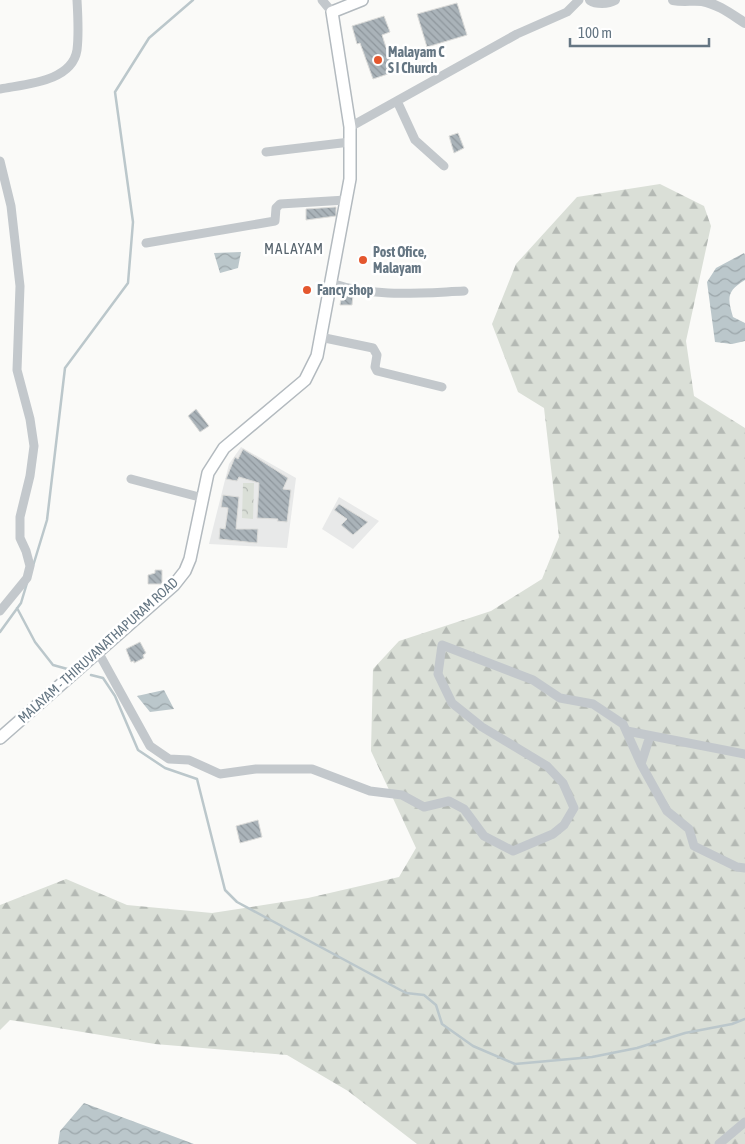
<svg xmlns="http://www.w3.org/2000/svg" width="745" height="1144" font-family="'Asap Condensed',sans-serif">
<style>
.built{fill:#e8e9e9}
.forest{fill:url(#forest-firs)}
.park{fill:url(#park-crowns)}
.water{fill:url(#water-waves)}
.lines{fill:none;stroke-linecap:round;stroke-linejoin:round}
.stream{stroke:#bbc7cb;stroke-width:2.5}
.building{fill:url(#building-back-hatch);stroke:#dcdcda}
.secondary-casing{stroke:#b3babf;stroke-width:14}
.minor{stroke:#c3c8cc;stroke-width:9}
.tertiary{stroke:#c3c8cc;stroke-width:10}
.secondary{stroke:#fff;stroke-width:11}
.poi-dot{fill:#e4572e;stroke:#fff;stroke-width:2}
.labels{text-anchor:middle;stroke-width:5;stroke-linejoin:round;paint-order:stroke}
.poi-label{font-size:14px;font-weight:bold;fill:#657683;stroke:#fff;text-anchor:start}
.street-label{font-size:14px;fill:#657683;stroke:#fff}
.neighbourhood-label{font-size:15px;letter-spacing:1px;fill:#57646e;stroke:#fff}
</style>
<defs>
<pattern id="forest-firs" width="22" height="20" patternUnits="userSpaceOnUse" patternTransform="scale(1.25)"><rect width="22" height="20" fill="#dadfd7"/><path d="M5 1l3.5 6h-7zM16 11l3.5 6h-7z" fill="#b4b9b4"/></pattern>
<pattern id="park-crowns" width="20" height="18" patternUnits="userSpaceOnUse" patternTransform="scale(1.25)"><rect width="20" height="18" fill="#dadfd7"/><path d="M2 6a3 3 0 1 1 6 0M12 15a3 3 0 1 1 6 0" fill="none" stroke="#b4b9b4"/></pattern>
<pattern id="water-waves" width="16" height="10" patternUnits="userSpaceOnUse" patternTransform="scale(1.25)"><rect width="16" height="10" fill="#bbc7cb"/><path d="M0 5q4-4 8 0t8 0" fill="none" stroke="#9ca6aa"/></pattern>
<pattern id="building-back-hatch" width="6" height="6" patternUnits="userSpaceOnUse" patternTransform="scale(1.25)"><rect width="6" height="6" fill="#aab3b9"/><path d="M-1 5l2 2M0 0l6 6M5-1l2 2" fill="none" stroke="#8e969c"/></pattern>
</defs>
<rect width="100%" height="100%" fill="#fafaf8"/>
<!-- built -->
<path class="built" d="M 241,447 L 296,478 L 287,548 L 209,544 L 229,464 Z
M 339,497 L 379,521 L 353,549 L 322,529 Z"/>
<!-- forest -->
<path class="forest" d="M 660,184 L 704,206 L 711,226 L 686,341 L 694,396 L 745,428 L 745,1144 L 417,1144 L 348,1091 L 287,1055 L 155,1044 L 10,1020 L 0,1030 L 0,905 L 66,879 L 127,905 L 212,913 L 308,898 L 399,877 L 416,848 L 371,751 L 373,669 L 399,641 L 491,611 L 542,579 L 559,537 L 544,408 L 518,392 L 492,324 L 516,264 L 577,197 Z"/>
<!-- park -->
<path class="park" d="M 243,483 L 254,483 L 253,519 L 242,518 Z"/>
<!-- water -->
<path class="water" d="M 241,252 L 238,268 L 220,273 L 214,253 Z
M 744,253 L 745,255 L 745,280 C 727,291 727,297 733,317 L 745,323 L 745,341 L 732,344 L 715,342 L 707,282 L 716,268 Z
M 164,690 L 174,709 L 150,712 L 137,696 Z
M 84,1103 L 194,1144 L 58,1144 L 60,1131 Z"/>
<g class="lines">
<!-- stream -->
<path class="stream" d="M 33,566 L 47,520 L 65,368 L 128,283 L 133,222 L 115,92 L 149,38 L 193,0
M 17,608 L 35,642 L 53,665 L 71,670
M 0,632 L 21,603 L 27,583
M 91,675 L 103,678 L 115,696 L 138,750 L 165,768 L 197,779 L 225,890 L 237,902 L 406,993 L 424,995 L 436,1005 L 442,1024 L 473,1046 L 515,1064 L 592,1057 L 637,1048 L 685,1033 L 732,1024 L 745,1019"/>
</g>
<!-- building -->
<path class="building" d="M 457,3 L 467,35 L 427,47 L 417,14 Z
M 384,16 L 390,32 L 382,35 L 394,72 L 373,79 L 360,43 L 357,44 L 352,26 Z
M 458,133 L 464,148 L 454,153 L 449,136 Z
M 336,207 L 336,216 L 306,220 L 306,209 Z
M 342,293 L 353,295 L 352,305 L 340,305 Z
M 196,409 L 209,426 L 200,432 L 188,416 Z
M 243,449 L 288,478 L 283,489 L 291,490 L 287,522 L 277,521 L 278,519 L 257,518 L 259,483 L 239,477 L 237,481 L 226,479 L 235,457 L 238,459 Z
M 223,495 L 239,497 L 236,529 L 258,529 L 257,543 L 219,539 L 220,528 L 225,529 L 228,508 L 221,507 Z
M 339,504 L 368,522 L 353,535 L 341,525 L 347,519 L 334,510 Z
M 155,570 L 162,570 L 162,584 L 148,584 L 148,575 L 155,573 Z
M 140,642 L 146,653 L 143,655 L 144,658 L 134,663 L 134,661 L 131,662 L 126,649 Z
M 258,820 L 262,837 L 240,843 L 236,826 Z"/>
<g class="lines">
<!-- secondary casing -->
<g class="secondary-casing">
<path id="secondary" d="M 0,738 L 174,585 L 185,571 L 190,559 L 208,473 L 224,448 L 305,380 L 317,356 L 350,179 L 350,127 L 332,12 L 362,0"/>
</g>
<!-- minor -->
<path class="minor" d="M 322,0 L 332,12
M 0,89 C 25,84 72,82 77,50 C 79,34 78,17 77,0
M 397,101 L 415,140 L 444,166
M 350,127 L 517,34 L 567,12 L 579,0
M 266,152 L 350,142
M 0,161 L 11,206 L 20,286 L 17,370 L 30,419 L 34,446 L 30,476 L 20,517 L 20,538 L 26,551 L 30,566 L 27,578 L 0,611
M 146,243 L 275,221 L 276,208 L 280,204 L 346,200
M 331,283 C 374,298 419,293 464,291
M 320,337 L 373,348 L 377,355 L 375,367 L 377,371 L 442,387
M 131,479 L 203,498
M 97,650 L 150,746 L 169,759 L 189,760 L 220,774 L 256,769 L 312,769 L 370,791 L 402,795 L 424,807 L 449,801 L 464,809 L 484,836 L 513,851 L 553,834 L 564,825 L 574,808 L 563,783 L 547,766 L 482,727 L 452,703 L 438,674 L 442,645 L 533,680 L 560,698 L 593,704 L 623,724 L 641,764 L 667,811 L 689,829 L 694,846 L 737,867 L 745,868
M 627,731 L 745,754
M 641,764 L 650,736
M 719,1144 L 745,1122"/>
<!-- tertiary -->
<path class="tertiary" d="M 590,0 C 596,4 608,4 615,0
M 673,0 C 683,2 692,0 702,1 C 718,4 731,14 745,23"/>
<!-- secondary -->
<use href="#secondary" class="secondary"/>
</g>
<!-- markers -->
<g class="poi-dot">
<circle cx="378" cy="60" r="5"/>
<circle cx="363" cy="260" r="5"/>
<circle cx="307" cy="290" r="5"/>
</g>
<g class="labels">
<!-- poi labels -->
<g class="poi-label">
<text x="388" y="57">Malayam C<tspan x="388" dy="16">S I Church</tspan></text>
<text x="373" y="257">Post Ofice,<tspan x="373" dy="16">Malayam</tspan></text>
<text x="317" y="295">Fancy shop</text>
</g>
<!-- street labels -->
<g class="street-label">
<text transform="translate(98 650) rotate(-42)" y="5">MALAYAM - THIRUVANATHAPURAM ROAD</text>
</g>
<!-- neighbourhood labels -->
<g class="neighbourhood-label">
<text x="294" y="254">MALAYAM</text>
</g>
</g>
<!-- scale -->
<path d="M570 38v8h139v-8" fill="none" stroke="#657683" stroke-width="2.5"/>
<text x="578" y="38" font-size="15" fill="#657683" stroke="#ffffff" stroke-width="4" paint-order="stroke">100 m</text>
</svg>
